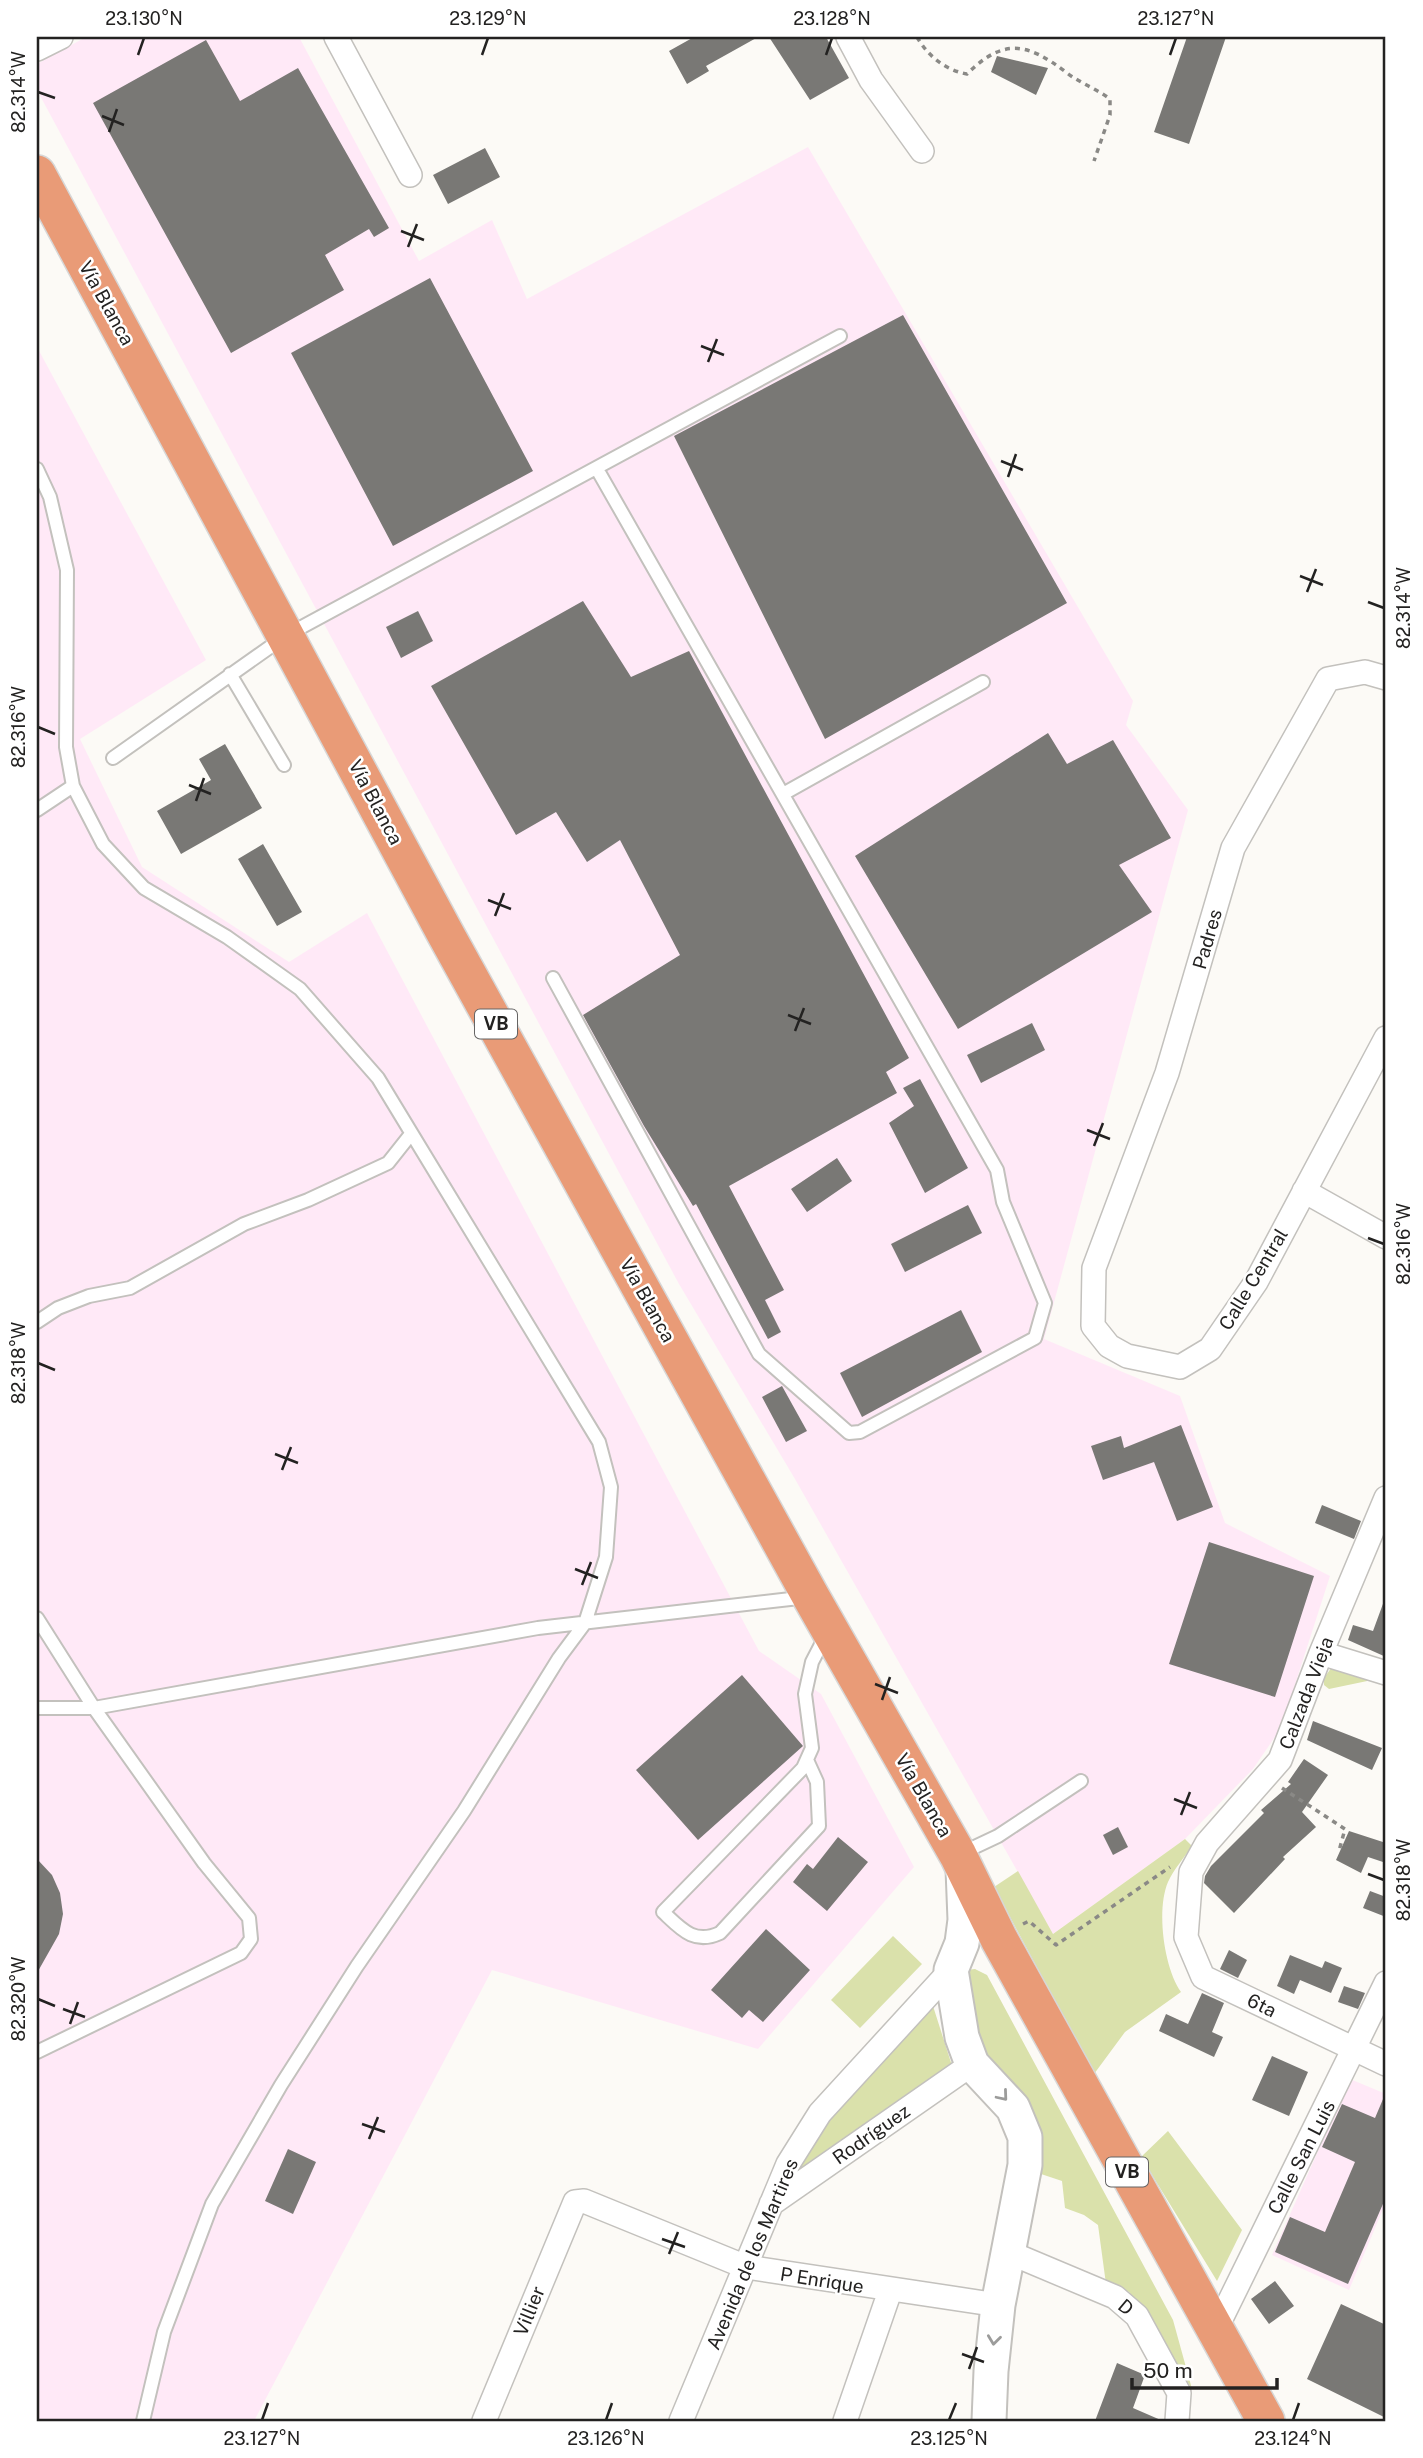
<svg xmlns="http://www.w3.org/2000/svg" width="1423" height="2458" font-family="'Public Sans',sans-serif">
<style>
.industrial{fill:#ffe9f7}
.green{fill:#dae1ab}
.building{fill:#797875}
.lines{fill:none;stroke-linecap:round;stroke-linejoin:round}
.lane-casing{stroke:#c3c1bd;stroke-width:16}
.street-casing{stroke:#c3c1bd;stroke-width:26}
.secondary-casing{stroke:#c3c1bd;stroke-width:37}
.primary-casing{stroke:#d7d7d7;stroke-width:40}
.path{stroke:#8a8986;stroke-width:3.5;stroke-dasharray:5 5;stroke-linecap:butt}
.lane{stroke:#fff;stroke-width:12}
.street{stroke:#fff;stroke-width:23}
.secondary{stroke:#fff;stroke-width:33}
.primary{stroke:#e99b77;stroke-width:37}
.oneway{stroke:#9c9c9b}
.ticks{fill:none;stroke:#232221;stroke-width:2.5}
.labels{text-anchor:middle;stroke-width:5;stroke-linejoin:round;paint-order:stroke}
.shield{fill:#fff;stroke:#656464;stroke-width:2}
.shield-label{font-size:18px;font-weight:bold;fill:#232221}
.street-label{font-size:19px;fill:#232221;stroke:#fff}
.neatline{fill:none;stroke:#232221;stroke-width:2.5}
.ticks-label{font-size:18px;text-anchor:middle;fill:#232221}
</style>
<rect width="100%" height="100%" fill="#fcfaf6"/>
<!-- industrial -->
<path class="industrial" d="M 86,37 L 299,37 L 419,261 L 492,220 L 527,299 L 808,147 L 1133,701 L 1126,725 L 1188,810 L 1044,1339 L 1180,1396 L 1225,1523 L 1330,1576 L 1281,1728 L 1253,1769 L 1185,1839 L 1053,1934 L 795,1479 L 679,1284 L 37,90 L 37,64 Z
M 37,347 L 206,660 L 80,739 L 142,867 L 289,962 L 367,913 L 759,1651 L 821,1694 L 914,1867 L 758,2049 L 492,1970 L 254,2421 L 37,2421 Z
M 1350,2079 L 1386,2094 L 1386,2202 L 1349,2290 L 1272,2255 Z"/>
<!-- green -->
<path class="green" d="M 1334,1664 L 1372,1680 L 1329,1689 L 1324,1685 L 1324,1678 Z
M 1185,1839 L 1192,1846 C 1184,1858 1174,1869 1168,1882 C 1156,1910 1164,1968 1181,1992 L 1125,2032 L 1094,2074 L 994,1887 L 1018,1871 L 1053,1934 Z
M 893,1936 L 922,1964 L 860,2028 L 831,2000 Z
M 975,1969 L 987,1975 L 1173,2320 L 1192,2389 L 1129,2292 L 1106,2284 L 1098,2225 L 1084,2215 L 1065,2208 L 1062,2181 L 1035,2172 L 981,2062 L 966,1970 Z
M 933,2006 L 954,2072 L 784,2188 L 818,2130 Z
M 1168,2131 L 1242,2230 L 1217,2281 L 1141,2157 Z"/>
<!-- building -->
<path class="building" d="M 694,37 L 758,37 L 706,66 L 709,71 L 687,84 L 669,51 Z
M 769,37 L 826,37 L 849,78 L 810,100 Z
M 1187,37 L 1226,37 L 1189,144 L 1154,132 Z
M 206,40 L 240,101 L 298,68 L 389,228 L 374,237 L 369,229 L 325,255 L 344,290 L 231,353 L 93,103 Z
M 997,56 L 1048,68 L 1036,95 L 991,72 Z
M 485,148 L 500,177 L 448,204 L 433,175 Z
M 430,278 L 533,471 L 393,546 L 291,353 Z
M 903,315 L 1067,603 L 825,739 L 674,436 Z
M 583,601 L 631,677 L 689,651 L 909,1058 L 886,1072 L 897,1093 L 729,1186 L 784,1290 L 765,1300 L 781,1332 L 768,1339 L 696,1204 L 693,1206 L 644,1126 L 583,1015 L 680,955 L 620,840 L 587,862 L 556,812 L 516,835 L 431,686 Z
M 418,611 L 433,641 L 401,658 L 386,627 Z
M 1048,733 L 1067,764 L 1113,740 L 1171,838 L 1119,865 L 1152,912 L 958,1029 L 855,856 Z
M 225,744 L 262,808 L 181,854 L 157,811 L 211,780 L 199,759 Z
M 263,844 L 302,912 L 277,926 L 238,859 Z
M 1032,1023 L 1045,1050 L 981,1083 L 967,1055 Z
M 920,1079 L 968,1168 L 925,1193 L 889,1123 L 914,1106 L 903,1088 Z
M 837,1158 L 852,1181 L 807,1212 L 791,1189 Z
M 968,1205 L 982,1233 L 905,1272 L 891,1244 Z
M 961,1310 L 982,1352 L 862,1417 L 840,1373 Z
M 782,1386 L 807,1431 L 786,1442 L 762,1397 Z
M 1181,1425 L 1213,1507 L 1177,1521 L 1154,1462 L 1103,1480 L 1091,1446 L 1121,1436 L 1124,1448 Z
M 1322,1505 L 1361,1521 L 1354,1539 L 1315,1523 Z
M 1209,1542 L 1314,1576 L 1275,1697 L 1169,1664 Z
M 1384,1601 L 1386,1601 L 1386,1657 L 1348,1640 L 1353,1625 L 1373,1631 Z
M 742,1675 L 803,1746 L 698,1840 L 636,1770 Z
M 1313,1721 L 1382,1748 L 1372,1770 L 1307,1740 Z
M 1304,1759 L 1328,1775 L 1302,1812 L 1316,1827 L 1283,1857 L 1285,1859 L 1234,1913 L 1204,1883 L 1205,1876 L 1211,1866 L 1264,1813 L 1261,1810 L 1291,1784 L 1288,1782 Z
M 1118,1827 L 1128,1847 L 1113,1855 L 1103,1835 Z
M 1349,1831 L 1386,1843 L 1386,1863 L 1368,1857 L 1361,1873 L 1336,1860 Z
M 838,1837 L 868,1862 L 827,1911 L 793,1882 L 807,1864 L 813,1869 Z
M 37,1859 L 52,1875 L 60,1893 L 63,1914 L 59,1934 L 37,1973 Z
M 1370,1891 L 1386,1897 L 1386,1917 L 1363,1908 Z
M 766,1929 L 810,1970 L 763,2022 L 749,2010 L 742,2018 L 711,1990 Z
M 1229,1950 L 1247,1960 L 1238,1978 L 1220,1969 Z
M 1290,1955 L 1322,1968 L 1325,1961 L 1342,1968 L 1331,1993 L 1300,1980 L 1294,1994 L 1277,1986 Z
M 1344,1986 L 1365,1993 L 1358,2009 L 1338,2002 Z
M 1202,1993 L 1224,2003 L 1212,2032 L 1223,2037 L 1214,2057 L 1159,2031 L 1166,2014 L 1188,2024 Z
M 1272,2056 L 1308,2072 L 1289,2116 L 1252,2100 Z
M 1386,2092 L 1386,2197 L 1348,2284 L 1275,2252 L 1290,2217 L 1325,2232 L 1355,2162 L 1322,2147 L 1342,2104 L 1375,2118 Z
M 288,2149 L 316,2162 L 293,2214 L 265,2201 Z
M 1275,2281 L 1294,2306 L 1269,2324 L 1251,2299 Z
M 1341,2304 L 1386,2325 L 1386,2418 L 1307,2379 Z
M 1117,2363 L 1145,2375 L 1133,2408 L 1163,2421 L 1095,2421 Z"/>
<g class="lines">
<!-- lane casing -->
<g class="lane-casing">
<path id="lane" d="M 37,469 L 50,497 L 67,570 L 66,747 L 73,786 L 103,844 L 144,888 L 227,937 L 300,989 L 378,1078 L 599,1442 L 611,1487 L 606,1557 L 585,1623 L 559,1658 L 464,1811 L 357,1966 L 281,2085 L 212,2204 L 164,2332 L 143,2421
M 230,674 L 284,765
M 113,758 L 287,635 L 840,336
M 783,794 L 983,682
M 37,810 L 73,786
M 553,978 L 759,1354 L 849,1433 L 860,1432 L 1035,1338 L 1045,1303 L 1003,1202 L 997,1170 L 597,469
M 37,1322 L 58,1308 L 89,1296 L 130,1288 L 244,1224 L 308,1200 L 388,1163 L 411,1134
M 37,1618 L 94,1708 L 204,1863 L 249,1918 L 251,1939 L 241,1953 L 37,2052
M 37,1708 L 94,1708 L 538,1628 L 808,1597
M 807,1760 L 817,1782 L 819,1826 L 720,1933 C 694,1945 681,1929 663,1912 L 803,1768 L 812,1748 L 805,1694 L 812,1662 L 826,1635
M 962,1853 L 998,1836 L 1081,1781"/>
</g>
<!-- street casing -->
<g class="street-casing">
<path id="street" d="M 336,37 L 410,175
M 848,37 L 871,80 L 922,151
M 37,49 L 61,37
M 1386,678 L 1365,672 L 1328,679 L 1233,848 L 1167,1073 L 1094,1268 L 1093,1326 L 1109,1346 L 1127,1356 L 1180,1367 L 1210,1349 L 1256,1282 L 1386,1038
M 1304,1191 L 1386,1237
M 1386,1498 L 1321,1653 L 1280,1760 L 1207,1843 L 1191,1872 L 1186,1937 L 1203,1977 L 1386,2064
M 1321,1653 L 1386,1673
M 771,2204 L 972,2064
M 1008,2252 L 1115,2297 L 1137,2316 L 1179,2393 L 1177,2421
M 1215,2331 L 1386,1983
M 484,2421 L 575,2202 L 584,2201 L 746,2267 L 998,2305
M 681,2421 L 788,2164 L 820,2113 L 951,1970
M 845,2421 L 890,2291"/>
</g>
<!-- secondary casing -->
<g class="secondary-casing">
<path id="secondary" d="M 963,1869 L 965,1920 L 962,1943 L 951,1970 L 962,2037 L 972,2064 L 1013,2108 L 1025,2137 L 1025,2165 L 998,2305 L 991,2371 L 989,2421"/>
</g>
<!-- primary casing -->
<g class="primary-casing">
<path id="primary" d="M 37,174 L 445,933 L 811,1597 L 958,1855 L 999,1939 L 1266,2421"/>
</g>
<!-- path -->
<path class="path" d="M 917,37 C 928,56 945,70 967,74 C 1004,37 1028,43 1067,73 C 1080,83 1097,89 1110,99 L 1110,115 L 1094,161
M 1282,1788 L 1345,1829 L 1339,1851
M 1023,1924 L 1029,1921 L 1056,1945 L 1170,1867"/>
<!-- lane -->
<use href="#lane" class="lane"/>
<!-- street -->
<use href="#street" class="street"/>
<!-- secondary -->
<use href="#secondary" class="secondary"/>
<!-- primary -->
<use href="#primary" class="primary"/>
</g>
<!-- one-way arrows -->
<defs><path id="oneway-chevron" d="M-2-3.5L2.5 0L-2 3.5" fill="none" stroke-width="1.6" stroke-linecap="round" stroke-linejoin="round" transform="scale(1.75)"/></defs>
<g class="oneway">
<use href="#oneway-chevron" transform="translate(1003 2096) rotate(50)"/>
<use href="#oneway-chevron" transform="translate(994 2340) rotate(97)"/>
</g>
<!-- ticks -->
<path class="ticks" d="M 138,55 L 144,38M 482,55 L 488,38M 826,55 L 832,38M 1170,55 L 1176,38M 38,92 L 55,98M 102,116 L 124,125M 109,132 L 117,109M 401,231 L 424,240M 408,247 L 417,224M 701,346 L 724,355M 708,362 L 717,339M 1001,461 L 1023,470M 1008,477 L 1016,454M 1300,576 L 1323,585M 1307,592 L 1316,569M 1368,602 L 1384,608M 38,727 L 55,734M 189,785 L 211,794M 196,801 L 204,778M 488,900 L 511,909M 495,916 L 504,893M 788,1015 L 811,1024M 795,1031 L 804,1008M 1087,1130 L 1110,1139M 1094,1146 L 1103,1123M 1368,1238 L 1384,1244M 38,1363 L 55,1370M 275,1454 L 298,1463M 282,1470 L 291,1447M 575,1569 L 598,1578M 582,1585 L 591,1562M 875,1684 L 898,1693M 882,1700 L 890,1677M 1174,1799 L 1197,1808M 1181,1815 L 1190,1792M 1368,1874 L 1384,1880M 38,1999 L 55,2006M 63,2009 L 85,2017M 70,2024 L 78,2002M 362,2124 L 385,2132M 369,2139 L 378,2117M 662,2239 L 685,2247M 669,2254 L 678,2232M 962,2354 L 984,2362M 969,2369 L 977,2347M 262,2420 L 268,2403M 606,2420 L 612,2403M 949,2420 L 956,2403M 1293,2420 L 1299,2403"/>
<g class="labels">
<!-- shield labels -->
<g class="shield">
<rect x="475" y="1009.5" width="42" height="29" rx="5"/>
<rect x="1106" y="2157.5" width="42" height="29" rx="5"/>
</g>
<g class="shield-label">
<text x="496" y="1030">VB</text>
<text x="1127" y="2178">VB</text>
</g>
<!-- street labels -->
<g class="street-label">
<text transform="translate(107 303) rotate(61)" y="7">Vía Blanca</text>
<text transform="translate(376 802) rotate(62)" y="7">Vía Blanca</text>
<text transform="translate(1207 939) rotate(-74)" y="7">Padres</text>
<text transform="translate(1253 1279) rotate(-59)" y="7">Calle Central</text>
<text transform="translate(648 1300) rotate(61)" y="7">Vía Blanca</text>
<text transform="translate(1306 1693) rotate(-69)" y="7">Calzada Vieja</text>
<text transform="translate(924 1795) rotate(60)" y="7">Vía Blanca</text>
<text transform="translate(1262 2005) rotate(26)" y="7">6ta</text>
<text transform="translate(871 2134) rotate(-35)" y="7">Rodríguez</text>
<text transform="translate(1301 2157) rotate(-63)" y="7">Calle San Luis</text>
<text transform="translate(752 2254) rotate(-67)" y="7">Avenida de los Martires</text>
<text transform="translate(822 2280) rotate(9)" y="7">P Enrique</text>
<text transform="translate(1126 2307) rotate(40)" y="7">D</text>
<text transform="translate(529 2311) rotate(-68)" y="7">Villier</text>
</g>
</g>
<!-- border -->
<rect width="1423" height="2458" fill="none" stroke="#ffffff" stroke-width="77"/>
<!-- scale -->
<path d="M1132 2378v10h145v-10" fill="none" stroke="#232221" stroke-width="3.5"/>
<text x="1143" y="2378" font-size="21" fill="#232221" stroke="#ffffff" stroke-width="5" paint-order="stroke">50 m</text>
<rect x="38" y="38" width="1346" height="2382" class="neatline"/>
<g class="ticks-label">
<text x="144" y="25">23.130°N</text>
<text x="488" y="25">23.129°N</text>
<text x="832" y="25">23.128°N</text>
<text x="1176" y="25">23.127°N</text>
<text transform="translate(19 92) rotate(-90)" y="6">82.314°W</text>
<text transform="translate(1404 608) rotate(-90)" y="6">82.314°W</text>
<text transform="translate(19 727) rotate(-90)" y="6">82.316°W</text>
<text transform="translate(1404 1244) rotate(-90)" y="6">82.316°W</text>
<text transform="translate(19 1363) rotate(-90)" y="6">82.318°W</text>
<text transform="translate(1404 1880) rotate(-90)" y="6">82.318°W</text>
<text transform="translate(19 1999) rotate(-90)" y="6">82.320°W</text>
<text x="262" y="2445">23.127°N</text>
<text x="606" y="2445">23.126°N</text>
<text x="949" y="2445">23.125°N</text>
<text x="1293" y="2445">23.124°N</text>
</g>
</svg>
